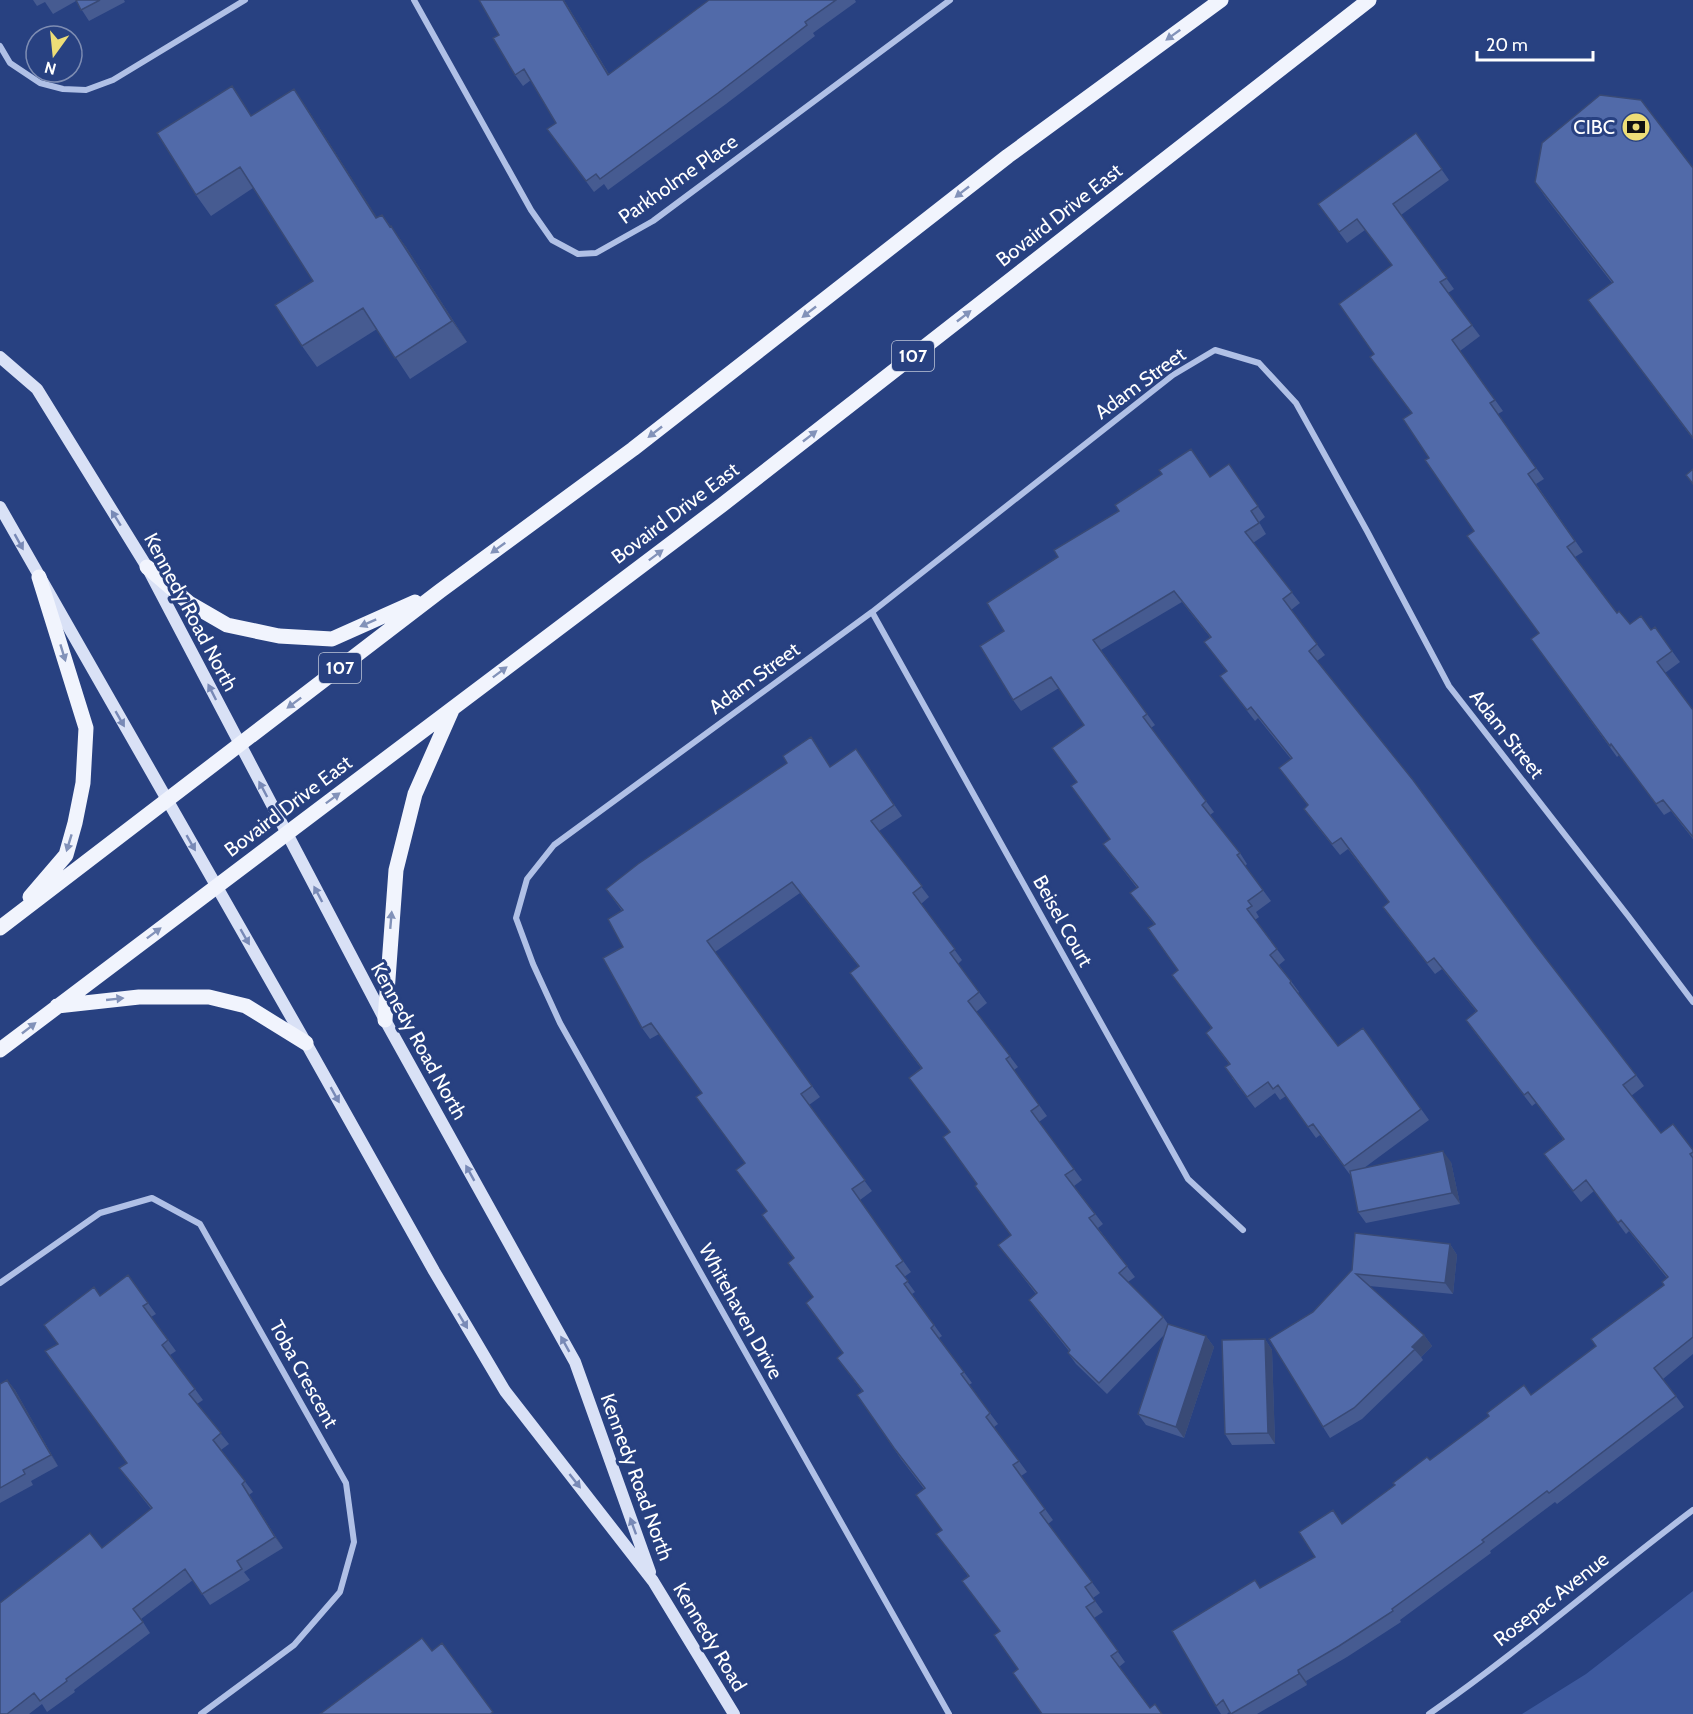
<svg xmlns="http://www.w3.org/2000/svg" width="1693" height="1714" font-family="Cabin,sans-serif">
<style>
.green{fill:#3d599e}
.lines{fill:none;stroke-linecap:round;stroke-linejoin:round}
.street{stroke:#b0c0e6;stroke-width:6}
.secondary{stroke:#d9e1f6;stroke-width:12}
.primary{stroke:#f1f4fd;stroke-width:15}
.wall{fill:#465b91}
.shaded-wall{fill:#394a76}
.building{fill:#516aa9;stroke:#394a76;stroke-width:1.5}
.oneway{fill:#8292b9}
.oneway2{fill:#7889b6}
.labels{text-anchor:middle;stroke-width:6;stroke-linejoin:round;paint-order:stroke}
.shield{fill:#284181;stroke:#bec6d9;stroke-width:1.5}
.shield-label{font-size:18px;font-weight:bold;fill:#fff}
.poi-label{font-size:20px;fill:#fff;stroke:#284181;text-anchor:end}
.street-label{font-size:20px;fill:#fff;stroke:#284181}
</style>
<rect width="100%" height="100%" fill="#284181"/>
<!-- green -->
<path class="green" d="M 1693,1591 L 1693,1714 L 1522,1714 L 1586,1674 Z"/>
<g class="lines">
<!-- street -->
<path class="street" d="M 414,0 L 531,210 L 552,240 L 578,254 L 596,253 L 653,221 L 950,0
M 0,46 L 10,63 L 40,83 L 63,89 L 86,90 L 113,80 L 245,0
M 872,612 L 1188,1179 L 1243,1230
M 0,1283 L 100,1213 L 152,1198 L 200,1224 L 346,1483 L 354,1542 L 340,1592 L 294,1645 L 201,1714
M 949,1714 L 560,1023 L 533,964 L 516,918 L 527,879 L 554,845 L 872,612 L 1173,375 L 1215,350 L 1259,363 L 1296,403 L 1367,531 L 1449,686 L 1629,917 L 1693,1002
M 1429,1714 C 1520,1651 1604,1577 1693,1510"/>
<!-- secondary -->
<path class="secondary" d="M 0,357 L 37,389 L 147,567 L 385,1020 L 575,1362 L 650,1572
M 0,507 L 306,1043 L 434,1271 L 505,1391 L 653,1581 L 734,1714"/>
<!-- primary -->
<path class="primary" d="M 147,567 L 189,603 L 227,625 L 279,636 L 332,639 L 415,602
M 30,897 L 66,855 L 75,823 L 83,783 L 86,728 L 39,577
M 0,928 L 440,591 L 633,449 L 1008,156 L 1221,0
M 57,1006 L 139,997 L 209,997 L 246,1006 L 306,1043
M 385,1020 L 396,870 L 415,794 L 452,710
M 0,1050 L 722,505 L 1369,0"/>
</g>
<!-- wall -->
<path class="wall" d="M 33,0 L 124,0 L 125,2 L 89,21 L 76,1 L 53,14 L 45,2 L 37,6 Z
M 479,0 L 564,0 L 609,74 L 709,0 L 855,0 L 856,2 L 813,33 L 815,36 L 726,104 L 608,190 L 604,184 L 594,192 L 555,140 L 556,123 L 531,80 L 523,86 L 515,75 L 499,35 Z
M 294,89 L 308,110 L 377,218 L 382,215 L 406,247 L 467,342 L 410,379 L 377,329 L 317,367 L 302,346 L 313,281 L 253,188 L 211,216 L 196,195 L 252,116 Z
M 1416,133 L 1449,180 L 1401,215 L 1454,289 L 1448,293 L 1480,336 L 1460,351 L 1503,411 L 1498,414 L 1544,479 L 1536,484 L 1583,552 L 1575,557 L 1617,613 L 1630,624 L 1651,630 L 1672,651 L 1680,662 L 1665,673 L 1693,710 L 1693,839 L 1671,811 L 1664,815 L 1619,755 L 1617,757 L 1539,650 L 1539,633 L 1429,458 L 1412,413 L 1374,354 L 1392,265 L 1365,230 L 1347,243 L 1318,204 Z
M 1693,168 L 1693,439 L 1588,300 L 1612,283 L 1546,198 L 1535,182 Z
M 1229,464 L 1265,517 L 1259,522 L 1266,534 L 1253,543 L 1300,603 L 1291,610 L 1325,655 L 1317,661 L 1636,1075 L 1644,1086 L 1631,1096 L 1661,1133 L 1693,1150 L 1693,1354 L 1663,1379 L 1684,1407 L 1557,1504 L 1555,1502 L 1490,1551 L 1491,1553 L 1400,1620 L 1401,1622 L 1347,1657 L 1306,1681 L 1307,1685 L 1257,1714 L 1231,1714 L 1229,1712 L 1227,1714 L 1221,1714 L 1216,1706 L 1261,1588 L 1315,1557 L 1342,1524 L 1430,1460 L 1531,1395 L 1596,1346 L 1664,1285 L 1667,1278 L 1629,1231 L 1626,1234 L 1594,1191 L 1581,1202 L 1552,1165 L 1544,1154 L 1563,1139 L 1536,1103 L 1532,1106 L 1473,1030 L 1466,1020 L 1476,1011 L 1442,969 L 1435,974 L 1391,918 L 1383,907 L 1389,902 L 1348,849 L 1340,855 L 1312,820 L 1304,809 L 1308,806 L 1279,768 L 1291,759 L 1258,718 L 1255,721 L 1220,676 L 1227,672 L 1204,642 L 1210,637 L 1182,602 L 1101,650 L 1155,725 L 1151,728 L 1214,812 L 1210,815 L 1240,853 L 1247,864 L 1245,866 L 1271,901 L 1256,912 L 1259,917 L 1255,920 L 1285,960 L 1279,965 L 1299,992 L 1298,993 L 1338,1046 L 1363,1028 L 1429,1120 L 1364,1168 L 1451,1162 L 1460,1204 L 1366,1223 L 1358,1212 L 1351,1176 L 1320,1135 L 1316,1138 L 1286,1096 L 1280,1100 L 1275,1093 L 1255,1108 L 1232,1078 L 1229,1064 L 1206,1033 L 1211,1028 L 1178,970 L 1154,924 L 1130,893 L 1137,888 L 1103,844 L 1110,839 L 1077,782 L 1084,725 L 1059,688 L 1021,711 L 1013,700 L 1004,631 L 1210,477 Z
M 856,749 L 902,816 L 879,831 L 929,897 L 921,904 L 962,960 L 958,964 L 987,1003 L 976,1012 L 1018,1067 L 1014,1070 L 1047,1116 L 1039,1122 L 1082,1180 L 1074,1186 L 1103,1224 L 1098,1228 L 1135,1277 L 1128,1282 L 1163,1317 L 1168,1324 L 1206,1336 L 1214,1347 L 1184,1438 L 1146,1425 L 1138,1414 L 1164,1335 L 1107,1394 L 1076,1364 L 1068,1353 L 1069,1351 L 1037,1311 L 1029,1300 L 1036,1294 L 998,1245 L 1011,1236 L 977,1184 L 950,1132 L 909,1078 L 921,1068 L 850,973 L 859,967 L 800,893 L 715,952 L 820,1097 L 809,1105 L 872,1191 L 860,1200 L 911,1272 L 904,1277 L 915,1292 L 912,1294 L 942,1336 L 939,1338 L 972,1383 L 969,1385 L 998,1424 L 994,1427 L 1027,1472 L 1021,1476 L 1053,1520 L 1048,1524 L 1100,1593 L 1093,1598 L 1103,1612 L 1094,1618 L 1125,1662 L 1119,1667 L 1150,1708 L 1162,1714 L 1018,1669 L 1000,1631 L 962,1581 L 968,1576 L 936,1534 L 942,1530 L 924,1489 L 901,1459 L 857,1395 L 862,1391 L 837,1358 L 843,1353 L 813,1297 L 794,1259 L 762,1215 L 767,1211 L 736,1170 L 745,1163 L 702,1093 L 659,1034 L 650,1039 L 642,1028 L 623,947 L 622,911 L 606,889 L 831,766 Z
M 1450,1244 L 1457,1255 L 1453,1294 L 1369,1286 L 1424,1335 L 1432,1346 L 1421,1357 L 1423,1360 L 1362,1419 L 1330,1438 L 1323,1427 L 1352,1270 Z
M 100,1296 L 148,1303 L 156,1314 L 151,1317 L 176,1351 L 170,1355 L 203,1400 L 197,1404 L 229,1444 L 221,1450 L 253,1492 L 249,1495 L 283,1548 L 244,1572 L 250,1580 L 210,1605 L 193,1580 L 141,1619 L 150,1633 L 74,1690 L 75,1692 L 47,1712 L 42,1704 L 29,1714 L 0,1714 L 102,1548 L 151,1509 L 119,1468 L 127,1463 L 57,1344 Z
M 1265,1339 L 1272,1350 L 1275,1444 L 1232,1445 L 1225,1434 Z
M 7,1380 L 15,1390 L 58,1466 L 31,1481 L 33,1485 L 0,1503 L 0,1384 Z"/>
<!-- shaded-wall -->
<path class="shaded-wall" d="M 563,0 L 564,0 L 616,86 L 608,75 Z
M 294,89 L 308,110 L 391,239 L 376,218 Z
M 391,226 L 406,247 L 467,342 L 452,321 Z
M 1443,1151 L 1451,1162 L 1460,1204 L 1452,1193 Z
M 1450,1244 L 1457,1255 L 1453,1294 L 1445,1283 Z
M 1424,1335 L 1432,1346 L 1421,1357 L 1412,1347 Z
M 1206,1336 L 1214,1347 L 1184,1438 L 1176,1427 Z
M 1265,1339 L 1272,1350 L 1275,1444 L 1268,1433 Z
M 7,1380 L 15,1390 L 58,1466 L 51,1455 Z
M 242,1484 L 249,1495 L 283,1548 L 275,1537 Z
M 1298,1670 L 1306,1681 L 1307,1685 L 1299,1674 Z"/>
<!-- building -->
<path class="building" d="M 76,0 L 100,0 L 81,10 Z
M 479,0 L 563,0 L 608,75 L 709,0 L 836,0 L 805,22 L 807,25 L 718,93 L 600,179 L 596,174 L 586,181 L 547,129 L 556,123 L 524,69 L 515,75 L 493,38 L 499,35 Z
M 232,86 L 251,116 L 294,89 L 376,218 L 382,215 L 390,227 L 391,226 L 452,321 L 395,358 L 363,308 L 302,346 L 275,305 L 313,281 L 240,167 L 196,195 L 157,133 Z
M 1600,95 L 1641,100 L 1693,168 L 1693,438 L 1588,300 L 1613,282 L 1535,182 L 1542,143 Z
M 1416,133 L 1442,169 L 1393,204 L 1447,278 L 1440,282 L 1472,325 L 1452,340 L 1495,400 L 1490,403 L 1536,468 L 1528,474 L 1575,541 L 1567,547 L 1617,613 L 1619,611 L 1630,624 L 1641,616 L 1651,630 L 1655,627 L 1672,651 L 1657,662 L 1693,710 L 1693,837 L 1663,800 L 1656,804 L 1611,744 L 1610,746 L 1531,639 L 1539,633 L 1467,536 L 1474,531 L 1425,460 L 1429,458 L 1403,419 L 1412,413 L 1370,357 L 1374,354 L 1339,304 L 1392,265 L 1357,219 L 1339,232 L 1318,204 Z
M 1191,449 L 1210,477 L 1229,464 L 1258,506 L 1251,511 L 1259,523 L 1245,532 L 1292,592 L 1283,599 L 1317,644 L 1309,651 L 1413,780 L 1534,943 L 1636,1075 L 1623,1085 L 1661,1133 L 1673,1124 L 1693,1150 L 1693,1152 L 1690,1154 L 1693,1158 L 1693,1337 L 1654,1368 L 1676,1396 L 1549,1493 L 1547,1491 L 1482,1540 L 1484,1542 L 1392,1609 L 1393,1611 L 1339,1646 L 1298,1670 L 1299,1674 L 1231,1714 L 1223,1700 L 1216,1706 L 1172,1631 L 1255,1580 L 1260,1588 L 1315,1557 L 1299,1532 L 1333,1510 L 1342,1524 L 1395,1485 L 1393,1483 L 1427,1457 L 1430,1460 L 1489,1416 L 1487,1413 L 1524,1385 L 1531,1395 L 1596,1346 L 1591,1339 L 1664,1285 L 1662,1282 L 1668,1277 L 1621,1220 L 1618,1223 L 1586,1180 L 1573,1191 L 1544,1154 L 1564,1139 L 1528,1092 L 1524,1095 L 1466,1020 L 1477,1011 L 1434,958 L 1427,963 L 1383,907 L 1389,902 L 1341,838 L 1332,844 L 1304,809 L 1308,805 L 1279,768 L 1292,758 L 1251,707 L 1247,710 L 1220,676 L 1227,671 L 1204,642 L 1211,637 L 1174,591 L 1093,640 L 1147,714 L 1143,717 L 1206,801 L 1202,805 L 1240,853 L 1237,855 L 1263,890 L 1248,901 L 1252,906 L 1247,909 L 1277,949 L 1270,955 L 1291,981 L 1290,983 L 1338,1046 L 1363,1028 L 1421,1109 L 1344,1166 L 1313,1124 L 1308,1127 L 1278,1085 L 1273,1089 L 1268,1082 L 1247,1097 L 1225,1067 L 1230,1064 L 1206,1033 L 1212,1028 L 1172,975 L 1178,970 L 1148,928 L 1155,924 L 1130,893 L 1138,887 L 1103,844 L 1110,839 L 1071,786 L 1077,782 L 1052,748 L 1084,725 L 1051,677 L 1013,700 L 980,646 L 1004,631 L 987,603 L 1058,557 L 1054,550 L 1119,511 L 1115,505 L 1162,474 L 1159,470 Z
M 1693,469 L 1693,484 L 1686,475 Z
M 811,737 L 830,767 L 856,749 L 894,805 L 871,821 L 922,886 L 913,893 L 955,949 L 950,953 L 979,992 L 968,1001 L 1010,1056 L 1006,1059 L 1039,1105 L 1031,1111 L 1074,1169 L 1065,1175 L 1095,1214 L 1089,1218 L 1127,1266 L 1119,1273 L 1163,1317 L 1099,1383 L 1068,1353 L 1070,1350 L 1029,1300 L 1037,1293 L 998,1245 L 1011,1235 L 975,1186 L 977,1184 L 943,1137 L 950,1132 L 909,1078 L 922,1068 L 850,973 L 859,966 L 792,882 L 707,941 L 812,1086 L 801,1094 L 865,1180 L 852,1189 L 903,1261 L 896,1266 L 908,1281 L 904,1284 L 934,1325 L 931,1328 L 964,1372 L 961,1374 L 990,1413 L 986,1417 L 1019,1461 L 1013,1465 L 1045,1509 L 1040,1513 L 1092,1582 L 1085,1587 L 1095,1601 L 1086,1607 L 1118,1651 L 1111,1656 L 1150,1708 L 1155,1704 L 1162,1714 L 1042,1714 L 1013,1673 L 1018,1669 L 994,1635 L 1000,1631 L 962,1581 L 969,1576 L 936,1534 L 942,1530 L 916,1495 L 925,1488 L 894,1448 L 857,1395 L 863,1391 L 837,1358 L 843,1353 L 806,1303 L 813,1297 L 788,1263 L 794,1258 L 762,1215 L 767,1211 L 736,1170 L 745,1163 L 696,1097 L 702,1093 L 651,1023 L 642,1028 L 603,958 L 623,947 L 608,919 L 623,910 L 606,889 L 638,864 L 787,763 L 783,756 Z
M 1443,1151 L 1452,1193 L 1358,1212 L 1350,1171 Z
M 1355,1233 L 1450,1244 L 1445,1283 L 1356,1274 L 1424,1335 L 1412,1347 L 1415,1349 L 1354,1408 L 1323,1427 L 1269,1339 L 1313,1312 L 1352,1270 Z
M 128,1275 L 148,1303 L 143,1306 L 168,1340 L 162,1345 L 195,1389 L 189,1394 L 221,1433 L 213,1440 L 245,1481 L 242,1484 L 275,1537 L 237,1561 L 242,1569 L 202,1594 L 185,1569 L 133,1609 L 143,1622 L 66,1679 L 67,1681 L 40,1701 L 34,1693 L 7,1714 L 0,1714 L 0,1603 L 90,1533 L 102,1548 L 152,1508 L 119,1468 L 127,1463 L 45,1351 L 58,1344 L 44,1325 L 94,1287 L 100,1296 Z
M 1168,1324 L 1206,1336 L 1176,1427 L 1138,1414 Z
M 1265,1339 L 1268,1433 L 1225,1434 L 1222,1340 Z
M 7,1380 L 51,1455 L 23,1470 L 25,1474 L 0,1488 L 0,1384 Z
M 422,1638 L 432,1651 L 442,1643 L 493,1712 L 490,1714 L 320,1714 Z"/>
<!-- one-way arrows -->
<defs><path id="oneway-solid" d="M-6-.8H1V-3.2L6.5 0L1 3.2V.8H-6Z" transform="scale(1.5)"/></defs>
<g class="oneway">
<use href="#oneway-solid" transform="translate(1173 35) rotate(144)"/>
<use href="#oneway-solid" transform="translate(962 192) rotate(142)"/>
<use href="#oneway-solid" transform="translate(809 312) rotate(142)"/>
<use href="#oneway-solid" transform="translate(964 316) rotate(-38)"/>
<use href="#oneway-solid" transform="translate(655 432) rotate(142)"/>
<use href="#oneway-solid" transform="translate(810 436) rotate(-38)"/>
<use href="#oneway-solid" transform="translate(498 548) rotate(144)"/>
<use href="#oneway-solid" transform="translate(656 555) rotate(-37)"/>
<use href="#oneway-solid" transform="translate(368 623) rotate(156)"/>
<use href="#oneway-solid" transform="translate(63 653) rotate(73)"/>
<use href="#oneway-solid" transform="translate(500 672) rotate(-37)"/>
<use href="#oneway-solid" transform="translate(294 703) rotate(143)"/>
<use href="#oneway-solid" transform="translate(333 798) rotate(-37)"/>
<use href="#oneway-solid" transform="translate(69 843) rotate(107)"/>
<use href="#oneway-solid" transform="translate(391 920) rotate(-85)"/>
<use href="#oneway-solid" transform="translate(154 933) rotate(-37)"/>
<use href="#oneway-solid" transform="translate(115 999) rotate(-6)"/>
<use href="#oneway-solid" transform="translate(29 1028) rotate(-38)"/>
</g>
<g class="oneway2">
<use href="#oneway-solid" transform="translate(116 518) rotate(-122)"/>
<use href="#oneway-solid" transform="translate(19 542) rotate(61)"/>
<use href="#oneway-solid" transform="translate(212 692) rotate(-117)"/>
<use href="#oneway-solid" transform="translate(120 719) rotate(60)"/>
<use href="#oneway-solid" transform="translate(263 789) rotate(-118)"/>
<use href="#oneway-solid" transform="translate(191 843) rotate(60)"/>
<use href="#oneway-solid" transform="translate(318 894) rotate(-118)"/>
<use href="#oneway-solid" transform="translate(245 937) rotate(60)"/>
<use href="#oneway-solid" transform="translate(335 1095) rotate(61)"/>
<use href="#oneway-solid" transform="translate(470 1173) rotate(-119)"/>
<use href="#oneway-solid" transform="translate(463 1321) rotate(59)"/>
<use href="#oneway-solid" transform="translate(565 1344) rotate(-119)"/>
<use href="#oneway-solid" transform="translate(575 1481) rotate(52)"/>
<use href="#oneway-solid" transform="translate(633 1526) rotate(-110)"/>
</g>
<!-- icons -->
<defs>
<g id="bank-disc" transform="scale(1.5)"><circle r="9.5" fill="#eddd77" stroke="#284181"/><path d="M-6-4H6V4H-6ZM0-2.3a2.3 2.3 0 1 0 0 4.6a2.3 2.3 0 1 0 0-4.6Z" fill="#111"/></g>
</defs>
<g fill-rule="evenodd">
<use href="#bank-disc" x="1636" y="127"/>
</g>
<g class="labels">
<!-- shield labels -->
<g class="shield">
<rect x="892" y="341" width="42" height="30" rx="4.5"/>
<rect x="319" y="653" width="42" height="30" rx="4.5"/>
</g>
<g class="shield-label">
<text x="913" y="362">107</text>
<text x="340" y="674">107</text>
</g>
<!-- poi labels -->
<g class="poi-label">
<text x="1615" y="134">CIBC</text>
</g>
<!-- street labels -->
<g class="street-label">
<text transform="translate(678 179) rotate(-35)" y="7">Parkholme Place</text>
<text transform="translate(1059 215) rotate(-38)" y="7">Bovaird Drive East</text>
<text transform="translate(1140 383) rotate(-36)" y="7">Adam Street</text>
<text transform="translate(675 513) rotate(-37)" y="7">Bovaird Drive East</text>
<text transform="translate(191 612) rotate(62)" y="7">Kennedy Road North</text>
<text transform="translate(754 678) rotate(-36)" y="7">Adam Street</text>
<text transform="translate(1507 734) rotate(52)" y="7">Adam Street</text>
<text transform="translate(288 806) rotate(-37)" y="7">Bovaird Drive East</text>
<text transform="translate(1063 921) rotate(61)" y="7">Beisel Court</text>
<text transform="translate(419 1041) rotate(61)" y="7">Kennedy Road North</text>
<text transform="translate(741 1311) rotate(61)" y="7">Whitehaven Drive</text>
<text transform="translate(304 1374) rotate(61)" y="7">Toba Crescent</text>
<text transform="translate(637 1477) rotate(70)" y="7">Kennedy Road North</text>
<text transform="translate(1551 1599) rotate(-38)" y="7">Rosepac Avenue</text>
<text transform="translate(710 1637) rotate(59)" y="7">Kennedy Road</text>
</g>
</g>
<!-- north arrow -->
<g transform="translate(54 54) rotate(195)"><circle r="28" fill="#284181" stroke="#7e8db3" stroke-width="1.5"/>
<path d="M0-4.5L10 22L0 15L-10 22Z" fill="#eddd77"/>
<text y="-9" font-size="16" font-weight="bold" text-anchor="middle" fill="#ffffff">N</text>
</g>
<!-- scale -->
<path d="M1477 51v9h116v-9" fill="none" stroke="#ffffff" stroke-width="3"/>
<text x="1486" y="51" font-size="18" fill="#ffffff" stroke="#284181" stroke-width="4.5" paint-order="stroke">20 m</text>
</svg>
